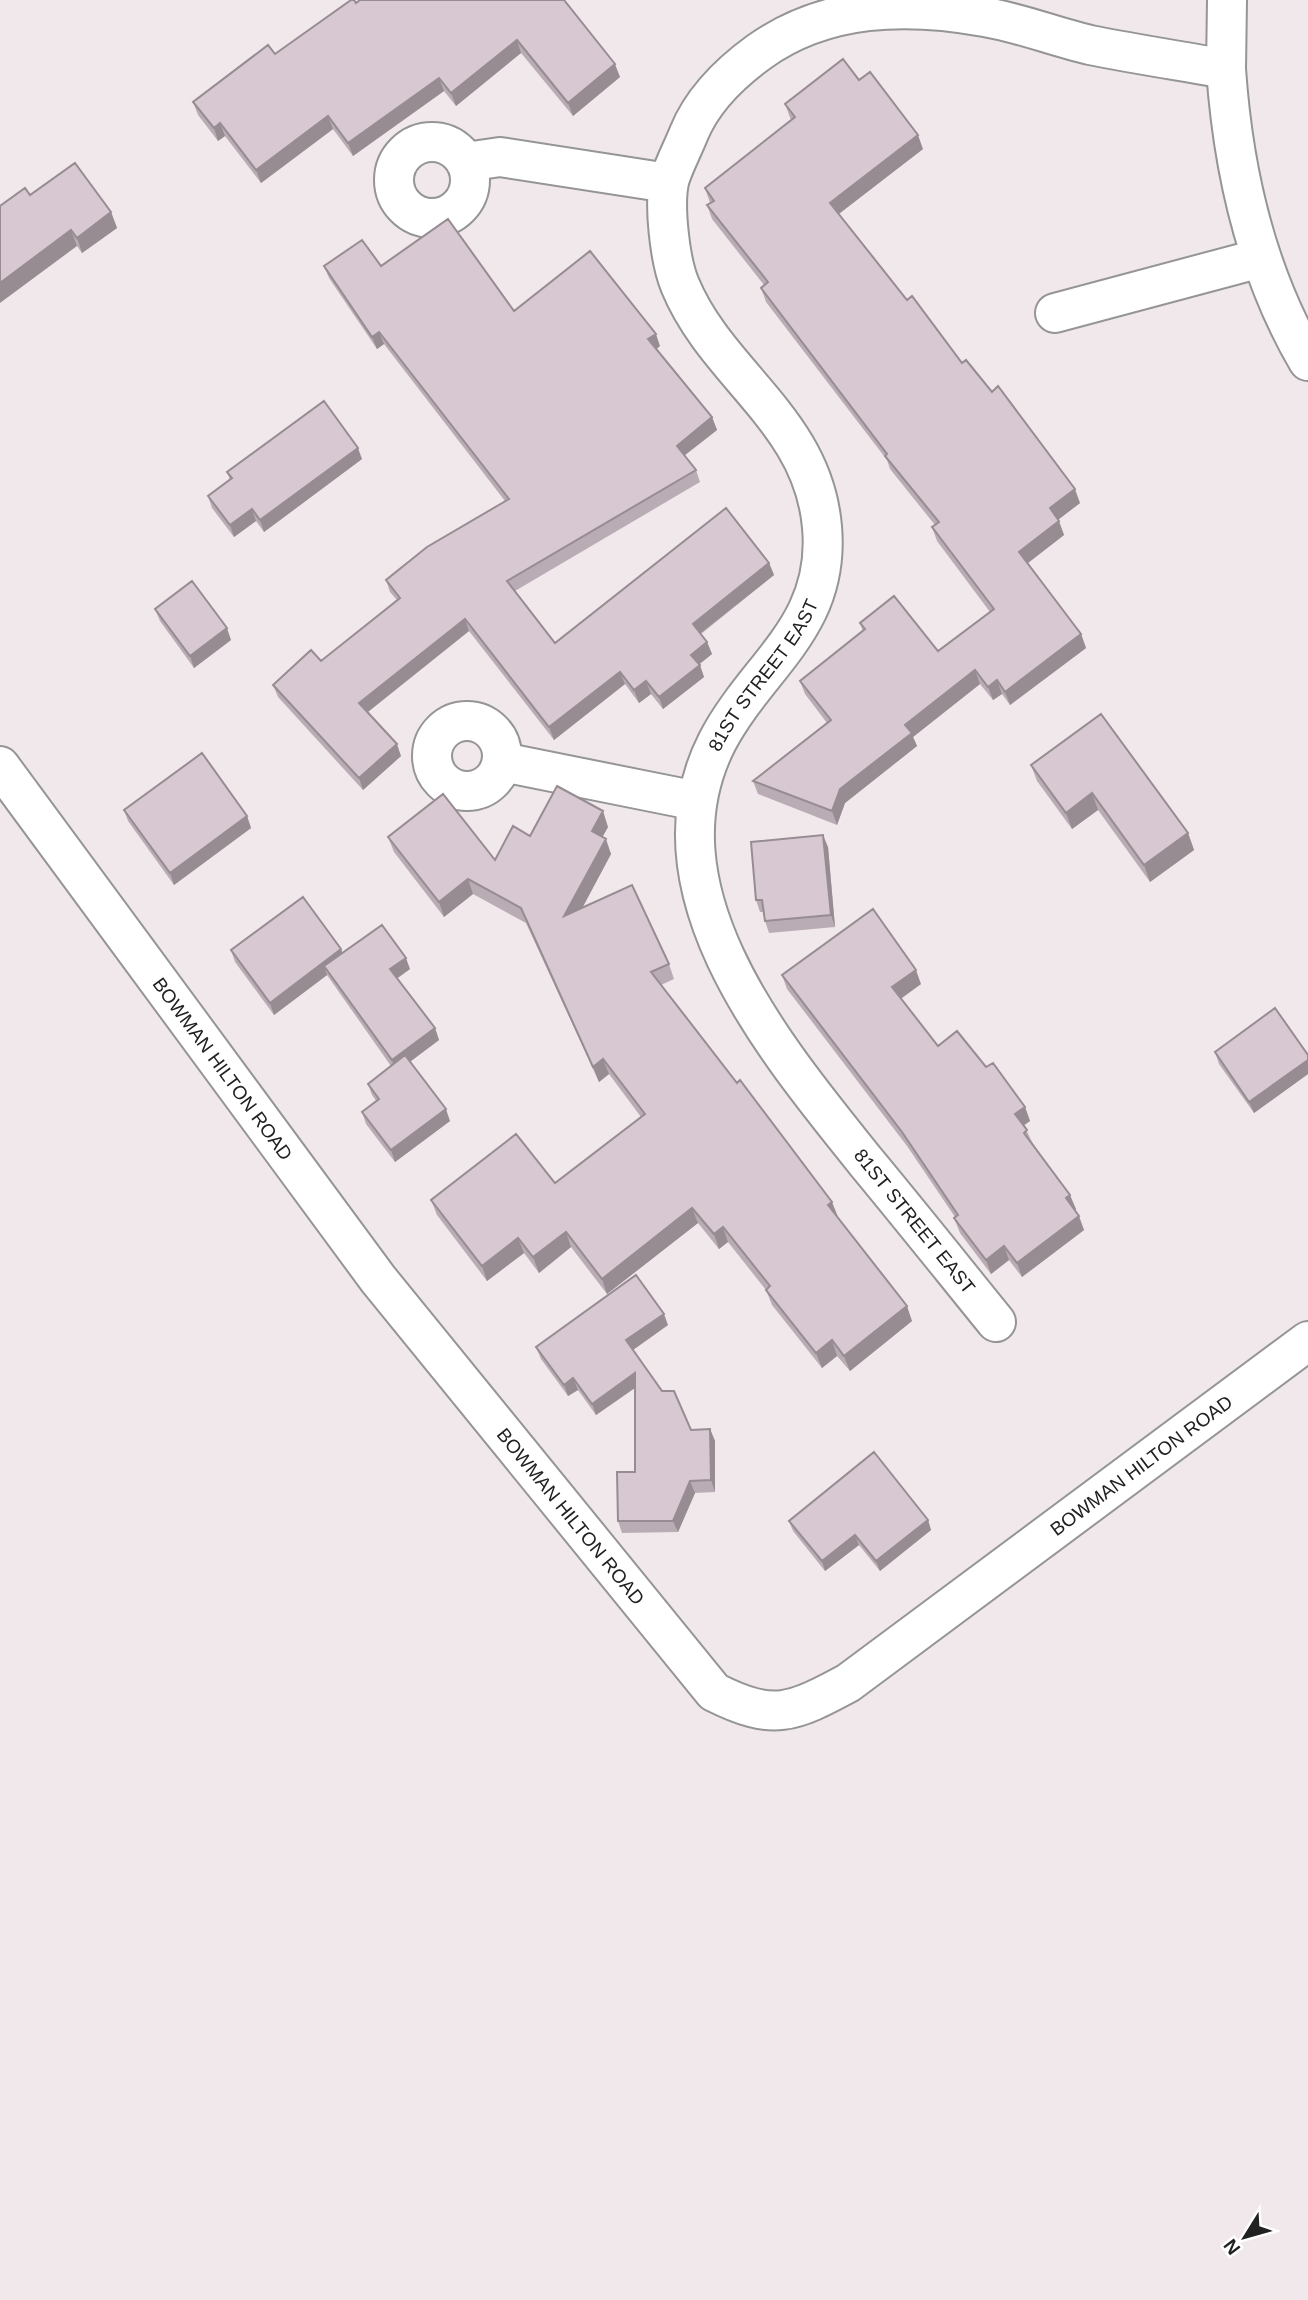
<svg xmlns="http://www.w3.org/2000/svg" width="1308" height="2300" font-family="Arial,sans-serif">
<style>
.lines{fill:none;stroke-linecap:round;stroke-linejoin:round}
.minor-casing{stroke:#959595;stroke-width:42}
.minor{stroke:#fff;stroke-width:38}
.wall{fill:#baacb4}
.shaded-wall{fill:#978c92}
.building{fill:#d8c8d1;stroke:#978c92;stroke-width:2}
.labels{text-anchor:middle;stroke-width:6;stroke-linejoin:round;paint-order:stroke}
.street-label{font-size:19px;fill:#212121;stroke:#fff}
</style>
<rect width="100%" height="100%" fill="#f1e8eb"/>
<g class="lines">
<!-- minor casing -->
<g class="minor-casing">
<g id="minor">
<path d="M 1226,69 L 1227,0"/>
<circle cx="432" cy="180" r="38"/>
<path d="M 466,162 L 500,157 L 668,183"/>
<path d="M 1055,313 L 1261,258"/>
<circle cx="467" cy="756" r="35"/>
<path d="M 502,762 L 697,801"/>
<path id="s1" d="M 0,766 L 378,1279 L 714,1692 C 774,1722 792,1713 848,1683 L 1308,1341"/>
<path id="s2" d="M 996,1322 C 953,1269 910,1215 866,1162 C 778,1052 641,892 717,742 C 757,665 831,627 822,527 C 813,420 717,375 680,285 C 670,261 663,203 670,178 C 675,163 683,148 689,133 C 703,99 730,73 759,52 C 826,4 907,3 985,17 C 1021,23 1055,37 1090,45 C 1135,54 1181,61 1226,69 C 1233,171 1256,272 1308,361"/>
</g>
</g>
<!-- minor -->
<use href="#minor" class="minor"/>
</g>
<!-- wall -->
<path class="wall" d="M 564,0 L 620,77 L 573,116 L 521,53 L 456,106 L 444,91 L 353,156 L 333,129 L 261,183 L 225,136 L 218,141 L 198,115 L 193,102 L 275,54 L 356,3 Z
M 859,80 L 923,149 L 838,214 L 907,300 L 1080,503 L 1058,520 L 1064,535 L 1028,563 L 1081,634 L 1086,648 L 1010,705 L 1002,694 L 993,700 L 980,684 L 913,737 L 917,746 L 845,803 L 837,825 L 758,794 L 753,781 L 827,723 L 805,694 L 800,681 L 863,631 L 860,623 L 938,651 L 990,612 L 937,541 L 932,527 L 935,525 L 890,469 L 887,460 L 766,302 L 761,288 L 764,285 L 712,219 L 707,205 L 710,203 L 705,188 L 791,120 L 785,104 Z
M 30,195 L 111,212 L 117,228 L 82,253 L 77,246 Z
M 324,266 L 381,266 L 514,311 L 660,346 L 656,349 L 712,417 L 717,430 L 684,456 L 696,470 L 700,482 L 515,591 L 555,643 L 769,563 L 774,575 L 701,634 L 707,642 L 712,654 L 699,664 L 704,677 L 663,709 L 651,694 L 639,703 L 625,684 L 554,740 L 469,631 L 368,712 L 401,756 L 363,790 L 278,697 L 273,685 L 321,661 L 397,600 L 390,592 L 386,580 L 505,501 L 384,344 L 377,349 L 329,278 Z
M 362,459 L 264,532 L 256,521 L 234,537 L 212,508 L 208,496 L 230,480 L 227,472 Z
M 155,609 L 231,640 L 194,668 L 160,621 Z
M 1031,765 L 1188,833 L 1194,850 L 1150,882 L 1098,810 L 1072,829 L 1037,781 Z
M 124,810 L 247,816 L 251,828 L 174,885 L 128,821 Z
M 608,827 L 602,837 L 611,854 L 582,908 L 669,964 L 674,979 L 661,985 L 837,1217 L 912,1321 L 850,1371 L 837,1356 L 822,1368 L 772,1305 L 766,1290 L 728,1242 L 719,1249 L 698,1223 L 607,1294 L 571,1247 L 539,1273 L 524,1253 L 487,1281 L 437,1215 L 431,1200 L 555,1183 L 641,1117 L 609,1074 L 599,1082 L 526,923 L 473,894 L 444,917 L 394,852 L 388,837 L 495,860 L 530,836 Z
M 828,847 L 835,927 L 769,933 L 765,921 L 763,912 L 760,912 L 756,900 Z
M 231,950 L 343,953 L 410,969 L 397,978 L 435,1028 L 439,1040 L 410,1062 L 450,1121 L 395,1162 L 366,1124 L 362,1112 L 377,1102 L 372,1095 L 368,1084 L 391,1066 L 327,975 L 274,1015 L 235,962 Z
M 782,975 L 921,984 L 901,999 L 938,1046 L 986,1067 L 1025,1107 L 1030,1121 L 1024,1125 L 1032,1142 L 1076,1209 L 1075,1210 L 1084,1230 L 1022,1277 L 1009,1260 L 991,1274 L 960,1233 L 954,1218 L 955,1217 L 907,1146 L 787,989 Z
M 1215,1052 L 1308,1055 L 1308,1074 L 1254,1113 L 1219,1064 Z
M 668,1325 L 633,1350 L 691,1430 L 710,1429 L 715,1441 L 715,1492 L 695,1493 L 678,1532 L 622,1533 L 618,1521 L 635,1472 L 635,1388 L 596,1415 L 578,1390 L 568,1396 L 541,1359 L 536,1347 Z
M 928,1520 L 931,1530 L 880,1571 L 859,1545 L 825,1571 L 793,1531 L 789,1521 Z"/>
<!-- shaded-wall -->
<path class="shaded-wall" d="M 517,40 L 521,53 L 456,106 L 451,93 Z
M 615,64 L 620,77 L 573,116 L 568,103 Z
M 439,78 L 444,91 L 353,156 L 348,143 Z
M 328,116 L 333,129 L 261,183 L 256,170 Z
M 220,123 L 225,136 L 218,141 L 214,128 Z
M 918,135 L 923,149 L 835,217 L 830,203 Z
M 111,212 L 117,228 L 82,253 L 77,238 Z
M 71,230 L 77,246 L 0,303 L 0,283 Z
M 379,332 L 384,344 L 377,349 L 372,337 Z
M 656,334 L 660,346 L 653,352 L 648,339 Z
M 712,417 L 717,430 L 681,458 L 677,446 Z
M 358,448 L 362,459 L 264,532 L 260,520 Z
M 1075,489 L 1080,503 L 1055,522 L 1050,508 Z
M 252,509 L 256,521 L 234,537 L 230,525 Z
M 1059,521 L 1064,535 L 1024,566 L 1019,552 Z
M 769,563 L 774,575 L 697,636 L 693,624 Z
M 465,619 L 469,631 L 364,715 L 359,703 Z
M 227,628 L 231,640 L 194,668 L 190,656 Z
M 1081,634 L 1086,648 L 1010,705 L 1005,692 Z
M 707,642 L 712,654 L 696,667 L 691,655 Z
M 700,665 L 704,677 L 663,709 L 659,697 Z
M 975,670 L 980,684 L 913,737 L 917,746 L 845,803 L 837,825 L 832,811 L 840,789 L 905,725 Z
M 620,672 L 625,684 L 554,740 L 549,727 Z
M 997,680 L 1002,694 L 993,700 L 988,687 Z
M 646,681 L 651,694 L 639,703 L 634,690 Z
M 397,744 L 401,756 L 363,790 L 359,778 Z
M 1092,793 L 1098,810 L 1072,829 L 1066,813 Z
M 603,811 L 608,827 L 597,847 L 592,831 Z
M 247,816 L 251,828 L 174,885 L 170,873 Z
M 1188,833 L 1194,850 L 1150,882 L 1144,865 Z
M 823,835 L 828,847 L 835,927 L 831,915 Z
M 606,839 L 611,854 L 570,931 L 564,916 Z
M 468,879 L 473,894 L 444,917 L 439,902 Z
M 341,949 L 346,961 L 324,966 L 327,975 L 274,1015 L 270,1003 Z
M 406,958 L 410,969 L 395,980 L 390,969 Z
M 916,970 L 921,984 L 897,1001 L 892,987 Z
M 435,1028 L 439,1040 L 396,1072 L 392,1060 Z
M 603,1059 L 609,1074 L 599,1082 L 593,1067 Z
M 1308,1060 L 1308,1074 L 1254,1113 L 1249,1102 Z
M 1025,1107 L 1030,1121 L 1020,1128 L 1015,1114 Z
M 446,1109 L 450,1121 L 395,1162 L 391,1150 Z
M 1070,1195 L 1076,1209 L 1071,1213 L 1066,1198 Z
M 832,1202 L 838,1217 L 828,1205 Z
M 692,1208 L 698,1223 L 607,1294 L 602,1279 Z
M 1079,1216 L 1084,1230 L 1022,1277 L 1017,1263 Z
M 723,1227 L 728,1242 L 719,1249 L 714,1234 Z
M 566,1232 L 571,1247 L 539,1273 L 533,1257 Z
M 518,1238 L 524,1253 L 487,1281 L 482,1266 Z
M 1004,1246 L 1009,1260 L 991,1274 L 986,1260 Z
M 907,1306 L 912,1321 L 850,1371 L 844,1356 Z
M 664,1314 L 668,1325 L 630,1352 L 626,1340 Z
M 832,1340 L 837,1356 L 822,1368 L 816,1353 Z
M 635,1373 L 639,1385 L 596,1415 L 592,1404 Z
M 573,1378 L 578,1390 L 568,1396 L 564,1385 Z
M 710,1429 L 715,1441 L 715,1492 L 711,1480 Z
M 690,1481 L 695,1493 L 678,1532 L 673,1521 Z
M 928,1520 L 931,1530 L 880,1571 L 876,1561 Z
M 855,1535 L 859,1545 L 825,1571 L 822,1561 Z"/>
<!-- building -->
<path class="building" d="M 351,0 L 354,0 L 356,3 L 360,0 L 564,0 L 615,64 L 568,103 L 517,40 L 451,93 L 439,78 L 348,143 L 328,116 L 256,170 L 220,123 L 214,128 L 193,102 L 268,45 L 275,54 Z
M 843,59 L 859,80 L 870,72 L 918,135 L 830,203 L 907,300 L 912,296 L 962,363 L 966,360 L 992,392 L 998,386 L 1075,489 L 1050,508 L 1059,521 L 1019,552 L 1081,634 L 1005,692 L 997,680 L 988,687 L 975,670 L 905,725 L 912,733 L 840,789 L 832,811 L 753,781 L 831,720 L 800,681 L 865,629 L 860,623 L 894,596 L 938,651 L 994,609 L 932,527 L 939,522 L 885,456 L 887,454 L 761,288 L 768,282 L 707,205 L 714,201 L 705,188 L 795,117 L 785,104 Z
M 75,163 L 111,212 L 77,238 L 71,230 L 0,283 L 0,206 L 25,188 L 30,195 Z
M 448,219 L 514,311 L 590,251 L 656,334 L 648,339 L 712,417 L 677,446 L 696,470 L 507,581 L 555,643 L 726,508 L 769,563 L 693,624 L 707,642 L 691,655 L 700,665 L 659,697 L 646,681 L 634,690 L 620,672 L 549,727 L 465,619 L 359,703 L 397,744 L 359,778 L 273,685 L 311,650 L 321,661 L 400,598 L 386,580 L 427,547 L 509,499 L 379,332 L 372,337 L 324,266 L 362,240 L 381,266 Z
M 324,401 L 358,448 L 260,520 L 252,509 L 230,525 L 208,496 L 232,478 L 227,472 Z
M 192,581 L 227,628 L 190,656 L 155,609 Z
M 1101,714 L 1188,833 L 1144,865 L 1092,793 L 1066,813 L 1031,765 Z
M 202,753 L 247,816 L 170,873 L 124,810 Z
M 557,786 L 603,811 L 592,831 L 606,839 L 564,916 L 632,885 L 669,964 L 651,972 L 737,1083 L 740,1080 L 832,1202 L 828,1205 L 907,1306 L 844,1356 L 832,1340 L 816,1353 L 766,1290 L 770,1286 L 723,1227 L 714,1234 L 692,1208 L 602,1279 L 566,1232 L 533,1257 L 518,1238 L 482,1266 L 431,1200 L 516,1134 L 555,1183 L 645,1114 L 603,1059 L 593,1067 L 521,908 L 468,879 L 439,902 L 388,837 L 443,794 L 495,860 L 513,826 L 530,836 Z
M 823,835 L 831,915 L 765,921 L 762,900 L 756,900 L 751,842 Z
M 303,897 L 341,949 L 270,1003 L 231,950 Z
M 873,909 L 916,970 L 892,987 L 938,1046 L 957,1031 L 986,1067 L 993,1063 L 1025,1107 L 1015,1114 L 1027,1130 L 1024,1133 L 1070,1195 L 1066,1198 L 1079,1216 L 1017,1263 L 1004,1246 L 986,1260 L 954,1218 L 958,1215 L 902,1132 L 782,975 Z
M 382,925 L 406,958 L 390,969 L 435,1028 L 392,1060 L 324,966 Z
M 1275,1008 L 1308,1055 L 1308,1060 L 1249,1102 L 1215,1052 Z
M 405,1055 L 446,1109 L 391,1150 L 362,1112 L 379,1099 L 368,1084 Z
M 636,1275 L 664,1314 L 626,1340 L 662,1391 L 674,1391 L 691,1430 L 710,1429 L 711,1480 L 690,1481 L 673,1521 L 618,1521 L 617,1472 L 635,1472 L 635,1373 L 592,1404 L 573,1378 L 564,1385 L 536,1347 Z
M 874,1452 L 928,1520 L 876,1561 L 855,1535 L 822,1561 L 789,1521 Z"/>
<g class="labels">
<!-- street labels -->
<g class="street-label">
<text dy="7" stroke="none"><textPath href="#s2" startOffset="760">81ST STREET EAST</textPath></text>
<text dy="7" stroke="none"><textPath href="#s1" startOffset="376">BOWMAN HILTON ROAD</textPath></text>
<text transform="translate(915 1221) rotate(51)" y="7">81ST STREET EAST</text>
<text dy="7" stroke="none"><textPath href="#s1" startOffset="1678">BOWMAN HILTON ROAD</textPath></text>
<text dy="7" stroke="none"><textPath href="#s1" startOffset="943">BOWMAN HILTON ROAD</textPath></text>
</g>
</g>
<!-- north arrow -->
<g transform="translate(1245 2237) rotate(233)" stroke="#ffffff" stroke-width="5" paint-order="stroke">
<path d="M0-5L12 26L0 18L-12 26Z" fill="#212121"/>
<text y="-10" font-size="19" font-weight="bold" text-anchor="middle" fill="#212121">N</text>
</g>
</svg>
